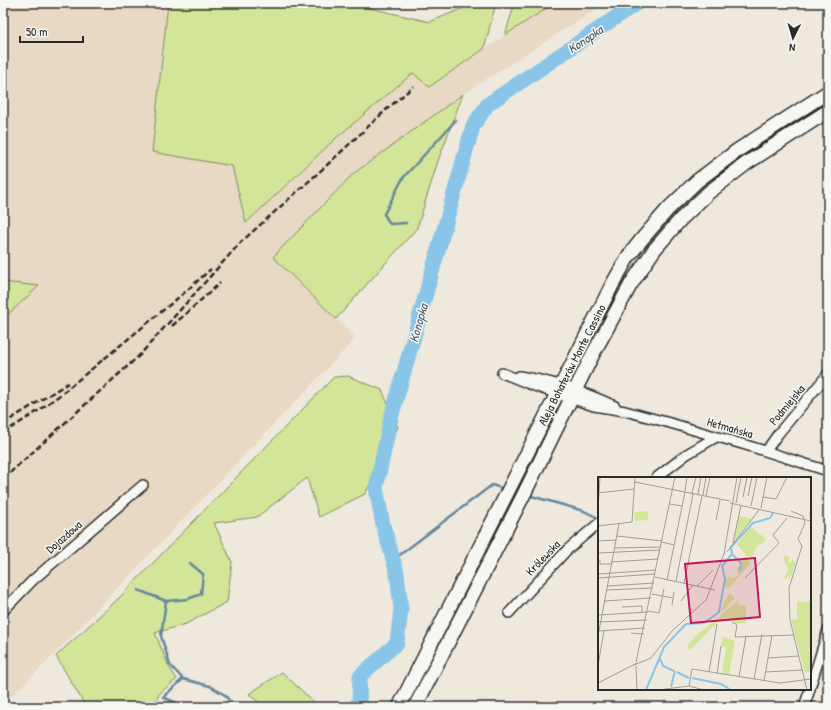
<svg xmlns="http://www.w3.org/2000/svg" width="831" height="710" font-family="'Patrick Hand',sans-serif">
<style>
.built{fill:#e7d9c4}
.green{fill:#d3e599;stroke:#7f8862}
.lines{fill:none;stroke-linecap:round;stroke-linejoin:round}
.stream{stroke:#63879c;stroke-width:2.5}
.river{stroke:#88c5e8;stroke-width:15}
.minor-casing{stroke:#2b2b2b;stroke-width:12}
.secondary-casing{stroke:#2b2b2b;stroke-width:16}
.minor{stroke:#f6f6f2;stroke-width:9}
.secondary{stroke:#f6f6f2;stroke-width:13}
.rail{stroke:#2b2b2b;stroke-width:2.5;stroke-dasharray:6 3;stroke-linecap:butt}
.labels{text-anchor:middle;stroke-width:3;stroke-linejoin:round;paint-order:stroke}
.street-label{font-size:12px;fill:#2b2b2b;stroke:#f6f6f2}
.water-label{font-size:13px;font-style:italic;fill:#475964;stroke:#f6f6f2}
.inset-river{fill:none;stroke:#88c5e8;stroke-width:2}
.inset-road{fill:none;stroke:#a19d96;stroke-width:1}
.view{fill:#c2185b;fill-opacity:0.15;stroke:#c2185b;stroke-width:2}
.inset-edge{fill:none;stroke:#2b2b2b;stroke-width:2}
</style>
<rect width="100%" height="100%" fill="#efe9dd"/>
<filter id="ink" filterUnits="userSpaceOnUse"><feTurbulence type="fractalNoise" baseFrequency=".025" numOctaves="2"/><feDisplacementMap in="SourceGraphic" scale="8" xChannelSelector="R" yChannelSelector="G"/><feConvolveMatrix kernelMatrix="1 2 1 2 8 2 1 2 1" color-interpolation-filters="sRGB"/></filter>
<g filter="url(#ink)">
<!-- built -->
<path class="built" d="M 3,3 L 168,3 L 152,152 L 233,165 L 247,223 L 335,139 L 413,73 L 429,87 L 528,20 L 555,3 L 606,3 L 463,94 L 353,174 L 273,257 L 356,338 L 44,665 L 3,704 Z"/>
<!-- green -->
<path class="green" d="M 168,3 L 348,3 L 430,22 L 475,3 L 496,3 L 484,49 L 429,87 L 413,73 L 335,139 L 246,223 L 232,166 L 152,152 Z
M 515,3 L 555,3 L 505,35 Z
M 463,94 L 438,161 L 417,228 L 336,319 L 273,257 L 353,174 Z
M 3,282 L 39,286 L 3,319 Z
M 348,376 L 382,390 L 398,427 L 365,494 L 319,517 L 307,478 L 257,517 L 214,523 L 232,562 L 227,602 L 186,624 L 155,633 L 169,667 L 177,679 L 159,694 L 154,707 L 86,707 L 56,656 L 119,598 L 334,377 Z
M 282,672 L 319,707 L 264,707 L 249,694 Z"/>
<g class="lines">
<!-- stream -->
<path class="stream" d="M 406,223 L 390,224 L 384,214 L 403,178 L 456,120
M 528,495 L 584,511 L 596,517
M 393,560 L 492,485 L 504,489
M 190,563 L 203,574 L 201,594 L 188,599 L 166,601 L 161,636 L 170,665 L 183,679 L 210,686 L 225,695 L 230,702 L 224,707
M 138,590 L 166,601
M 181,707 L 181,705 L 163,697 L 183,679"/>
<!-- river -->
<path class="river" d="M 354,707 L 359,704 L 360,676 L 397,643 L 401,609 L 397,573 L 383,525 L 376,488 L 391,418 L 473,126 L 488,104 L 637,3"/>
<!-- minor casing -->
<g class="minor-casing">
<path id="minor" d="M 502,373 L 537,387 L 594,406 L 625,411 L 670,423 L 749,446 L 828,471
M 519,376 C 552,381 584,392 615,406
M 766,451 L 778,434 L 828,374
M 656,478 L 687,454 L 716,437
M 3,611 L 33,580 L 143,485
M 509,613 L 567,550 L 599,523
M 810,688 L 828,630
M 804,707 L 810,689"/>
</g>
<!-- secondary casing -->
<g class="secondary-casing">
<path id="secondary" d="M 399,707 L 612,285 L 628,257 L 642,239 L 668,209 L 697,181 L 738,150 L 828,92
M 415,707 L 523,496 L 593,354 L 631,284 L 654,250 L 680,220 L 708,193 L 747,163 L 828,111"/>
</g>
<!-- minor -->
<use href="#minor" class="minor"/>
<!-- secondary -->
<use href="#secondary" class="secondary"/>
<!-- rail -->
<path class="rail" d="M 172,326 L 220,283
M 137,358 L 241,242 L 327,165 L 387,109 L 414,86
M 3,424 L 68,383
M 3,433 L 32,415 L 60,395 L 184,293 L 211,269
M 3,479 L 141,354"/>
</g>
</g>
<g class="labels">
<!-- street labels -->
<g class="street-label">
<text transform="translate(572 365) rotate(-63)" y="4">Aleja Bohaterów Monte Cassino</text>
<text transform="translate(787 405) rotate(-50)" y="4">Podmiejska</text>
<text transform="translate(730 428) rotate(16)" y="4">Hetmańska</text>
<text transform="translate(64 537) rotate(-41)" y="4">Dojazdowa</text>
<text transform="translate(543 558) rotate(-46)" y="4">Królewska</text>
</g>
<!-- water labels -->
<g class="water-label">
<text transform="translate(585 39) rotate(-34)" y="5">Konopka</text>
<text transform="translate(418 323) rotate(-74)" y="5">Konopka</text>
</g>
</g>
<!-- overview -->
<g transform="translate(598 477)">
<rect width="213" height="213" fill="#efe9dd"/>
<path d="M 50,34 L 50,43 L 37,44 L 36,35 ZM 141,39 L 154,42 L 136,64 ZM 153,50 L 167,61 L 167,64 L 159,69 L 154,80 L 148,79 L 153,86 L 131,111 L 127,110 L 128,102 L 132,99 L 133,102 L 140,98 L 139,91 L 144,88 L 142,85 L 148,78 L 139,67 ZM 188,78 L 192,81 L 190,84 L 193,86 L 194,82 L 197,85 L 200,79 L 192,102 L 190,99 L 189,102 L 186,101 L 190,92 L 185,80 ZM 132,116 L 137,121 L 123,136 L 126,124 ZM 140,123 L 141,128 L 148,129 L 148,146 L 135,147 L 135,143 L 126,141 L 120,144 L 121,140 ZM 213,124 L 213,194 L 207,196 L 193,143 L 199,142 L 199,125 ZM 120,141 L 119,146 L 91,174 L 90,168 L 97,159 ZM 125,160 L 137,164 L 131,198 L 124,196 L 128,170 L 123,169 Z" fill="#d3e599"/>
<path class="inset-river" d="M 134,77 L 143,86 L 142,94M 62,182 L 65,189 L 76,194M 79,195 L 91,201M 94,201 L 123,207 L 133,213M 73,210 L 77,194M 48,213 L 66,170 L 88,147 L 106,146 L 121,135 L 127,102 L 124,89 L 134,77 L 133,70 L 155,46 L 172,41 L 175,36"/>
<path class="inset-road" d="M 37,5 L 132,24M 87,14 L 89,0M 0,16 L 36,12M 94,16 L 98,0M 100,17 L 103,0M 105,18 L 108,0M 108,19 L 112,0M 150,19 L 154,0M 145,20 L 149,0M 165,20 L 178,22 L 189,0M 132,26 L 213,44M 138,26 L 143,0M 72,27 L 84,29M 153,29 L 159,0M 163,31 L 169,0M 0,33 L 2,0M 193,34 L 205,39 L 207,46 L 200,62 L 204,69 L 191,111 L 192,143 L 209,213M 212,39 L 213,24M 118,43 L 122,23M 0,49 L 34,45 L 37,0M 19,59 L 64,64M 0,64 L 18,63M 64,65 L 76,68M 135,66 L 143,28M 16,71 L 63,70M 129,75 L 161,33M 0,76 L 62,73M 2,83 L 2,87 L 13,87M 13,85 L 60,82M 0,97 L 58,93M 57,100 L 117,113M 0,101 L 57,97M 147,101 L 181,66 L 175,58 L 189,41M 69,103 L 87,15M 78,104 L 95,17M 86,106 L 104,19M 9,109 L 56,106M 99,109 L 115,93M 8,113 L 55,111M 54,117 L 75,121M 6,124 L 53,121M 83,124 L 95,108M 74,128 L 76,115M 24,130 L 44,129 L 44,135M 50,134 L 61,136 L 66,112M 0,138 L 50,135M 0,145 L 49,143M 134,145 L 139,148 L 137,160 L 196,158M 0,154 L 47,151M 1,154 L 21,47M 33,156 L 46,157M 170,181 L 201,179M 38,185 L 77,0M 0,188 L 6,154M 36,188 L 53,181 L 74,154 L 108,123 L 126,77 L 139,0M 38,189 L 39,213M 111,195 L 119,147M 167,195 L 205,193M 119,197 L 123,169M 141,200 L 148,159M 156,202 L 164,157M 166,204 L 174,158M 0,206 L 39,186M 91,209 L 94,192 L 182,206 L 213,202M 60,213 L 91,209 L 106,213"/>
<path class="view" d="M 157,81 L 162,140 L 93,146 L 87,87 Z"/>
<rect width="213" height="213" class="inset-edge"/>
</g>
<!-- margin -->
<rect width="831" height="710" fill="none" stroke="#f6f6f2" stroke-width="16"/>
<rect x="8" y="8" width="815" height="694" fill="none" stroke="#2b2b2b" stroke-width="1.5" filter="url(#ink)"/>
<!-- north arrow -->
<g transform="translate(793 38) rotate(185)" stroke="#f6f6f2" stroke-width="3" paint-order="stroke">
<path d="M0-3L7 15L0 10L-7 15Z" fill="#2b2b2b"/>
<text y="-6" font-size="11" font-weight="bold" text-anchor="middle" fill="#2b2b2b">N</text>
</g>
<!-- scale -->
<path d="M20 36v6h63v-6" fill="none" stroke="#2b2b2b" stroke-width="2"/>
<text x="26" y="36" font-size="12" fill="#2b2b2b" stroke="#f6f6f2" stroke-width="3" paint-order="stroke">50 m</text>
</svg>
